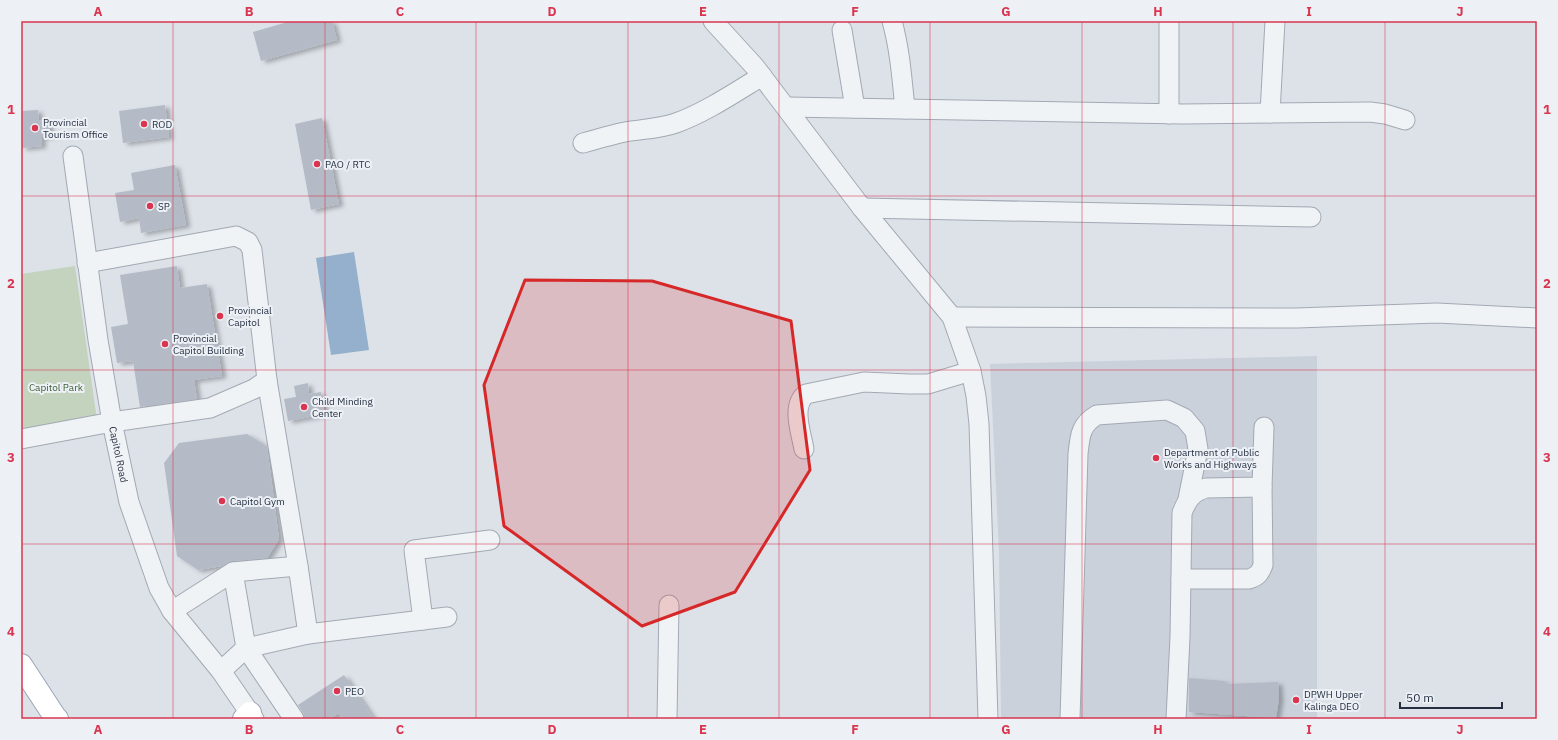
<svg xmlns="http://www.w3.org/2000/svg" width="1558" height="740" font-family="'IBM Plex Sans',sans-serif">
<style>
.built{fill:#cbd1db}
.green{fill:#c3d3be}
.water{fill:#94b0cc}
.building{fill:#b4bbc6;filter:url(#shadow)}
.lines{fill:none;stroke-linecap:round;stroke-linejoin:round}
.minor-casing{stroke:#a2a9b3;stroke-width:21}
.major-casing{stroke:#9ba6b5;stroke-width:24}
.minor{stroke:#f0f3f6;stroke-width:19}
.major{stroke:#fff;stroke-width:22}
.marked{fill:#d62828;fill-opacity:0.2;stroke:#d62828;stroke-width:3;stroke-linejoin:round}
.grid{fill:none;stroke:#da354f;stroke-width:1;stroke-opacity:0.55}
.poi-dot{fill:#da354f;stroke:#edf1f6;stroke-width:1.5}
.labels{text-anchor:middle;stroke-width:4;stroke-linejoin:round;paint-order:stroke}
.poi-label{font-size:10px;fill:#252f41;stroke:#edf1f6;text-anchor:start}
.park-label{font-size:10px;fill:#3a5e31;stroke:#edf1f6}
.street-label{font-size:10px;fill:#252f41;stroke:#edf1f6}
.neatline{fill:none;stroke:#da354f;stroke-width:1.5}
.grid-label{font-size:13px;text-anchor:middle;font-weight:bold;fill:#da354f}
</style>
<defs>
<filter id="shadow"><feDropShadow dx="4.5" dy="2.5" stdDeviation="2" flood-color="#0004"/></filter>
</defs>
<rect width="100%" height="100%" fill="#dde2e9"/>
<!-- built -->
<path class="built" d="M 1317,356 L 1317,719 L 1001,719 L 999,552 L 990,364 Z"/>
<!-- green -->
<path class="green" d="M 75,266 L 97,420 L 21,431 L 21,274 Z"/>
<!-- water -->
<path class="water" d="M 354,252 L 369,350 L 331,355 L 316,258 Z"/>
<!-- building -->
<path class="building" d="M 291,21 L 332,21 L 337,40 L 261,61 L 253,32 Z
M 165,105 L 169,137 L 123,143 L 119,111 Z
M 38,110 L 39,121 L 48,120 L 50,136 L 41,137 L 42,146 L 22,148 L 21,111 Z
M 322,118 L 339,204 L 311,210 L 295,124 Z
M 175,165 L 186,225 L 141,233 L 139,218 L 120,222 L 115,193 L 134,190 L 131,173 Z
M 177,266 L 180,288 L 207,284 L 222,376 L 194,380 L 197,399 L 140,407 L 133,361 L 117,363 L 111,327 L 128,324 L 120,275 Z
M 308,383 L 309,394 L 321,392 L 325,414 L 288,421 L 284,399 L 296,397 L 294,386 Z
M 247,434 L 267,446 L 279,539 L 267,558 L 232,561 L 222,566 L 198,570 L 177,556 L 164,463 L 179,443 Z
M 344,675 L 374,719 L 343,719 L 339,713 L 330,719 L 305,719 L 303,713 L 298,705 Z
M 1189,678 L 1225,681 L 1226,684 L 1278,682 L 1279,699 L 1276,718 L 1189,712 Z"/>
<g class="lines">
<!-- minor casing -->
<g class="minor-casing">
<g id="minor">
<path d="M 713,21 L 755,67 L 862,208 L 952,317 L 971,371 L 976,396 L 979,424 L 988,719"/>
<path d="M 892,21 C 900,50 902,79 905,109"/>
<path d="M 1169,21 L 1169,114"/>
<path d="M 842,30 L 855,108"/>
<path d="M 786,107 L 1183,114 L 1370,112 L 1385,114 L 1405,120"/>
<path d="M 1270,113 L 1275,21"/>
<path d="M 583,143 C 597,139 611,135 625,132 C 642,129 659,129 676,123 C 706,112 734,93 762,76"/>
<path id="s1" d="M 73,156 L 98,340 L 112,422 L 129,502 L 159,588 L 172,611 L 221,671 L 254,719"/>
<path d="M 862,208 L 1311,217"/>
<path d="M 87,263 L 236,236 L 248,242 L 252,250 L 267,380 L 298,566 L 308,634"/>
<path d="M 952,317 L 1297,318 L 1437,313 L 1537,318"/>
<path d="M 21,439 L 112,422 L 210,408 L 254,389 L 267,380"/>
<path d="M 804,449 C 801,432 791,406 806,394 L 864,382 L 909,384 L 928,384 L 971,371"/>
<path d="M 233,572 L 246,648 L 294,719"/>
<path d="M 1181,579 L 1249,579 C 1258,576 1260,573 1263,565 L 1262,487"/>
<path d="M 172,611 L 233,572 L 298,566"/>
<path d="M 423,620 L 414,550 L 490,540"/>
<path d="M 221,671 L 246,648 L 308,634 L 447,617"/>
<path d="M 667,719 L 669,605"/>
<path d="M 1070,719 L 1078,454 C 1080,436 1080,425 1097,415 L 1167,410 L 1184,418 L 1195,431 L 1198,449 L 1188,499"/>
<path d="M 1176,719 L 1180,637 L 1182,513 C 1187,500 1192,492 1206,488 L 1262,487 L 1264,427"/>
</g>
</g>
<!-- major casing -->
<g class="major-casing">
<path id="major" d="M 21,665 L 55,717 L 57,719
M 244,719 L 250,713"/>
</g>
<!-- minor -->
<use href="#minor" class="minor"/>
<!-- major -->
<use href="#major" class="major"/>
</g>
<!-- marked area -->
<path class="marked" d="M 525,280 L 652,281 L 791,321 L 810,470 L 735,592 L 642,626 L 504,526 L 484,385 Z"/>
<!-- grid -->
<path class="grid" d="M 173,21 L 173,719M 325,21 L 325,719M 476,21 L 476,719M 628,21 L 628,719M 779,21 L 779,719M 930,21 L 930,719M 1082,21 L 1082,719M 1233,21 L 1233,719M 1385,21 L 1385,719M 21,196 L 1537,196M 21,370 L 1537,370M 21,544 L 1537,544"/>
<!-- markers -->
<g class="poi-dot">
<circle cx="144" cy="124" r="4"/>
<circle cx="35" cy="128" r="4"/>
<circle cx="317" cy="164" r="4"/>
<circle cx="150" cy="206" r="4"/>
<circle cx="220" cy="316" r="4"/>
<circle cx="165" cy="344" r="4"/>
<circle cx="304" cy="407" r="4"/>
<circle cx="1156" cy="458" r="4"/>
<circle cx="222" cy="501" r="4"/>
<circle cx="337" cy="691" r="4"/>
<circle cx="1296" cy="700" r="4"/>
</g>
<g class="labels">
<!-- poi labels -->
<g class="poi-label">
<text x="43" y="126">Provincial<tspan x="43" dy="12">Tourism Office</tspan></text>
<text x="152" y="128">ROD</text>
<text x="325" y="168">PAO / RTC</text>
<text x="158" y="210">SP</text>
<text x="228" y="314">Provincial<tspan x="228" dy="12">Capitol</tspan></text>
<text x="173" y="342">Provincial<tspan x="173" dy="12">Capitol Building</tspan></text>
<text x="312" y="405">Child Minding<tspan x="312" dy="12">Center</tspan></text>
<text x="1164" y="456">Department of Public<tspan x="1164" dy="12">Works and Highways</tspan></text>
<text x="230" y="505">Capitol Gym</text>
<text x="345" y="695">PEO</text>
<text x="1304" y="698">DPWH Upper<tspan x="1304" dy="12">Kalinga DEO</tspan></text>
</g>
<!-- park labels -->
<g class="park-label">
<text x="56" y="391">Capitol Park</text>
</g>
<!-- street labels -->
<g class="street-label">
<text dy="4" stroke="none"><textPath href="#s1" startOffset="302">Capitol Road</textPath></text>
</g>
</g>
<!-- border -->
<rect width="1558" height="740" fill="none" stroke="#edf1f6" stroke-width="44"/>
<!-- scale -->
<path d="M1400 702v6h102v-6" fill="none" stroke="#252f41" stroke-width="2"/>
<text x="1406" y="702" font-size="12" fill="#252f41" stroke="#edf1f6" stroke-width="3" paint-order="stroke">50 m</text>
<rect x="22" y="22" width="1514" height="696" class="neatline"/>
<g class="grid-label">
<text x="98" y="16">A</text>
<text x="249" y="16">B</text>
<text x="400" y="16">C</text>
<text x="552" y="16">D</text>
<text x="703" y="16">E</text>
<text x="855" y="16">F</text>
<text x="1006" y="16">G</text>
<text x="1158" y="16">H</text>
<text x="1309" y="16">I</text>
<text x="1460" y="16">J</text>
<text x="11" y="114">1</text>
<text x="1547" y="114">1</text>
<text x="11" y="288">2</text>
<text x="1547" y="288">2</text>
<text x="11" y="462">3</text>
<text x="1547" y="462">3</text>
<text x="11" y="636">4</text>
<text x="1547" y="636">4</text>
<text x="98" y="734">A</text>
<text x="249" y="734">B</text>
<text x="400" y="734">C</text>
<text x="552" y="734">D</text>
<text x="703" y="734">E</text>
<text x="855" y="734">F</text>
<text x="1006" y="734">G</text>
<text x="1158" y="734">H</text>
<text x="1309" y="734">I</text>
<text x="1460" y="734">J</text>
</g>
</svg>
